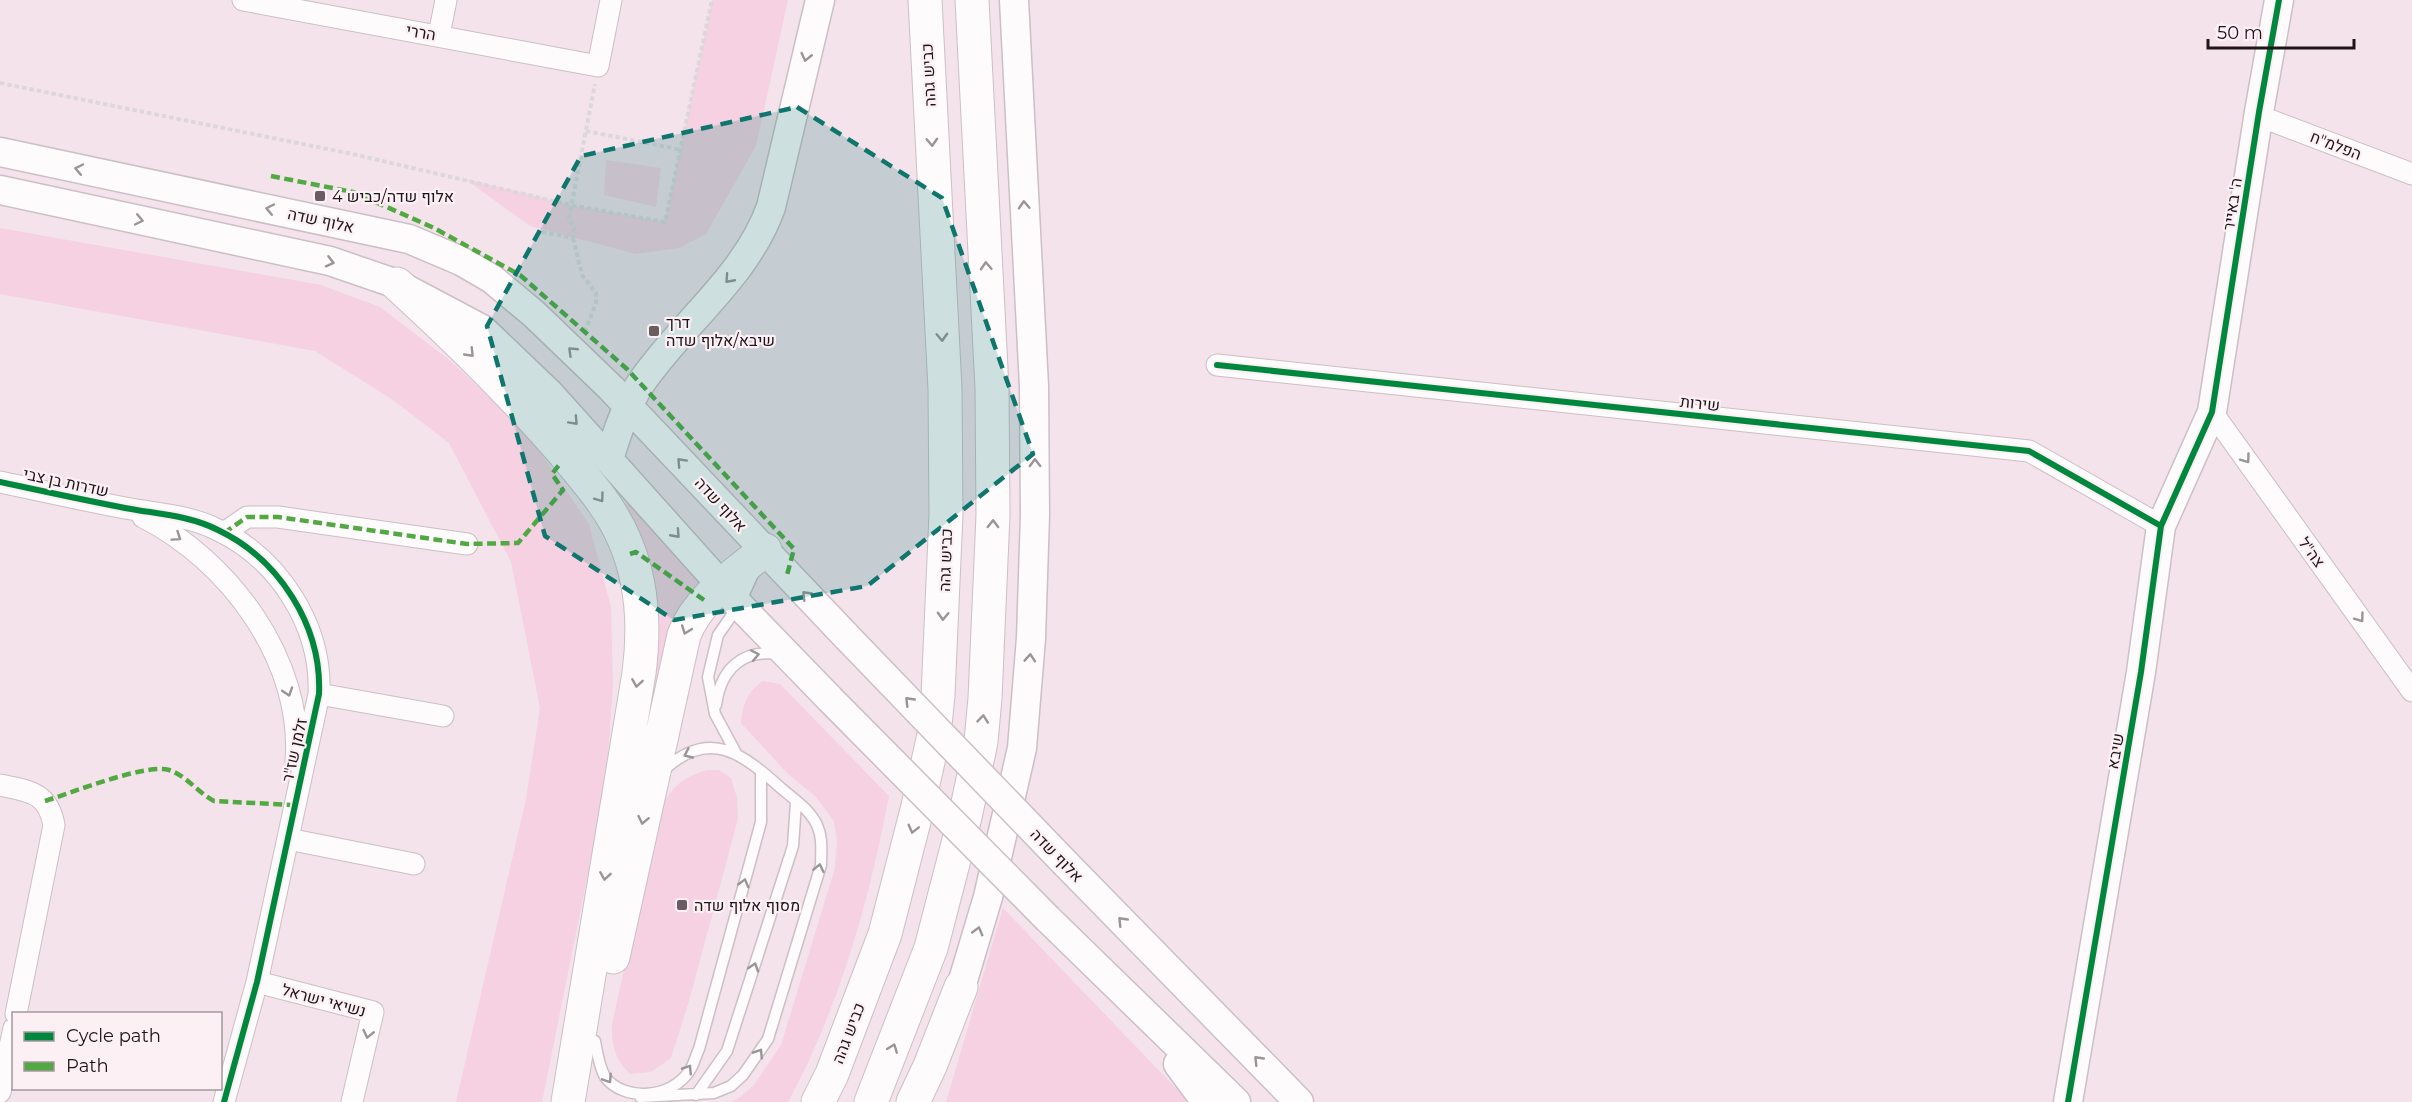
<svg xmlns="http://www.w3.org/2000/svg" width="2412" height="1102" font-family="Montserrat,Heebo,sans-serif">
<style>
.green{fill:#f5d1e2}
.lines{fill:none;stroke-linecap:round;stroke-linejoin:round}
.lane-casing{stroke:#ccbfc5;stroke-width:13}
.street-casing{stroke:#ccbfc5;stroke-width:23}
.secondary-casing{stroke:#ccbfc5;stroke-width:31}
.highway-casing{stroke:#ccbfc5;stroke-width:35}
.path{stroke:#dcd8da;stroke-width:4;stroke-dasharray:4.5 3;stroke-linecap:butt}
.lane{stroke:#fdfbfc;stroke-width:10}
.street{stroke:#fdfbfc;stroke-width:21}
.secondary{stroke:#fdfbfc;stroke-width:28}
.highway{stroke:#fdfbfc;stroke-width:33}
.secondary-bridge-casing{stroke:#ccbfc5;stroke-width:31;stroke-linecap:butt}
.secondary-bridge{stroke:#fdfbfc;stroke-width:28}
.quiet{stroke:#52a942;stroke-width:4.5;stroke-dasharray:9 4.5;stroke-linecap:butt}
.cycleway-casing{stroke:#fcf0f5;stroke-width:10}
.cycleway{stroke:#00873e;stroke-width:6}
.oneway{stroke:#999496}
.marked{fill:#0f766e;fill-opacity:0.2;stroke:#0f766e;stroke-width:4.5;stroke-dasharray:12 8;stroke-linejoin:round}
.poi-dot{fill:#695d62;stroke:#fcf0f5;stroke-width:2}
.labels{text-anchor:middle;stroke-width:4.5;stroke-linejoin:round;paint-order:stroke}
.street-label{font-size:16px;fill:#1e1519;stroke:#fcf0f5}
.poi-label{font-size:16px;fill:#1e1519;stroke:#fcf0f5;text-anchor:start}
</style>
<rect width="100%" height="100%" fill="#f4e3eb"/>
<!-- green -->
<path class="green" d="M 712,0 L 788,0 L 756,146 L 706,234 L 679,248 L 636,254 L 530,226 L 465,179 L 571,205 L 665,222 Z
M 606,160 L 661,168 L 656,207 L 604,195 Z
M 0,228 L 321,285 L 380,307 L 448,359 L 525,430 L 589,524 L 611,607 L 613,685 L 606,784 L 542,1102 L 456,1102 L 526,799 L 540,708 L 511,562 L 449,443 L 393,400 L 315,351 L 0,294 Z
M 632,502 L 705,581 L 662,685 L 646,683 L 616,507 Z
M 763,681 L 780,684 L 889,796 C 869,902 839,1008 788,1102 L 730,1102 L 739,1098 L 754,1085 L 781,1045 L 835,868 L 837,842 L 834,821 L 816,797 L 788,774 L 741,723 C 743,704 747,692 763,681 Z
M 707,770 L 719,770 L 731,778 L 737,798 L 738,819 L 689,1001 L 671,1058 L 651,1072 L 630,1074 C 615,1060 611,1044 612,1024 L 658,815 C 669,789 680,778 707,770 Z
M 1003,908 L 1189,1102 L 946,1102 Z"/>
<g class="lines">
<!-- lane casing -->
<g class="lane-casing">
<path id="lane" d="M 716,705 C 721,668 743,649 780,654
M 736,753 L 715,714 L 708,677 L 718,635 L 739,605 L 754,572
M 595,1041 C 597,1053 599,1066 605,1077 C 624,1102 672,1099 690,1070 C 694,1064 696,1055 699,1049 L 761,822 L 761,772
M 696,1095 L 727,1051 L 793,846 L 796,802
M 640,1097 L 714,1093 L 731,1086 L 743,1075 L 768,1039 L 821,865 C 821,851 823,838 817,825 C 810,810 794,799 782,789 C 743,754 710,727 664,770"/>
</g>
<!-- street casing -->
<g class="street-casing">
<path id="street" d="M 243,0 L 598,66 L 611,0
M 439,35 L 446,0
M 2259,116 L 2412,174
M 1217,365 L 2029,451 L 2161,526
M 2212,412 L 2412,691
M 0,482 C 42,491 83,500 125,508 C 156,514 189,515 218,530 C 279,559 322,626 319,694 L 257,982 L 224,1102
M 143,517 C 229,560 304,661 296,761
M 224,533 L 247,517 L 278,517 L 467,544
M 319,694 L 443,716
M 0,785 C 29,791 48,792 54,825 L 16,1014
M 288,839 L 414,864
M 257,982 L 373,1012 L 352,1102
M 0,1092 L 14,1028"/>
</g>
<!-- secondary casing -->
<g class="secondary-casing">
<path id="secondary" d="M 0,152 L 409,239 L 461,261 L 492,279 L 534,314 L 611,388 L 847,637
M 0,190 L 330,261 L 397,284 L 482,329 L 550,394 L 739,605 L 830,699
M 609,459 C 617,433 626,405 641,383 C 683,322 746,277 771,207 L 820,0
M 1066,864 L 1299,1102
M 1048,919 L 1236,1102
M 955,1007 L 988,897 L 1022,748 L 1031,638 L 1035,515 L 1034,386 L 1014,0
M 1178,1064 L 1206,1102
M 2068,1102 L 2141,672 L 2161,526 L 2212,412 L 2259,112 L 2279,0"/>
</g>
<!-- highway casing -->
<g class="highway-casing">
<path id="highway" d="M 397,284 C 455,337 512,393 564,453 C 586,480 610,506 624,539 C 643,582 645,627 639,673 L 568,1102
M 613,957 L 684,635 C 699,597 733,576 765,550
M 818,1102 L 832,1074 L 885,934 L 918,806 L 934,735 L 938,695 L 946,514 L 945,389 L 925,0
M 871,1102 L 931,948 L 965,817 L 981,742 L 985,698 L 993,515 L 992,388 L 972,0
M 913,1102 L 930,1066 L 961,987"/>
</g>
<!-- path -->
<path class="path" d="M 0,83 L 357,155 L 571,205 L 665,222 L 712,0
M 586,131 L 682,150
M 542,232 L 573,238 L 574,228 L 569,218 L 595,84
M 573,238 L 582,275 L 596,293 L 596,303 L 585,331"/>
<!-- lane -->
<use href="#lane" class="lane"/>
<!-- street -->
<use href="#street" class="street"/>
<!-- secondary -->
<use href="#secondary" class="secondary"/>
<!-- highway -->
<use href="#highway" class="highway"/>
<!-- secondary-bridge casing -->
<g class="secondary-bridge-casing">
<path id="secondary-bridge" d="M 847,637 L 1066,864
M 830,699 L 1048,919"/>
</g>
<!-- secondary-bridge -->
<use href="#secondary-bridge" class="secondary-bridge"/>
<!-- quiet -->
<path class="quiet" d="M 271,176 L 353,192 L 434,228 L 520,275 L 627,369 L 794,549 L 787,575
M 224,533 L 247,517 L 278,517 L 467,544 L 518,543 L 563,490 L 552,474 L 559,465
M 630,554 L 636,552 L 704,600
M 45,801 C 71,793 146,763 169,770 C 187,776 197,792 214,801 L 292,805"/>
<!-- cycleway casing -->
<g class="cycleway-casing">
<path id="cycleway" d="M 1217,365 L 2029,451 L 2161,526
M 0,482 C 42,491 83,500 125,508 C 156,514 189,515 218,530 C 279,559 322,626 319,694 L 257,982 L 224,1102
M 2068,1102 L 2141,672 L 2161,526 L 2212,412 L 2259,112 L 2279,0"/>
</g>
<!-- cycleway -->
<use href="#cycleway" class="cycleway"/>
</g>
<!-- one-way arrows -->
<defs><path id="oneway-chevron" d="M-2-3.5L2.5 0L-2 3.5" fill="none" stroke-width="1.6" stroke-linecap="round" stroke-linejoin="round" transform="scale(1.5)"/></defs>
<g class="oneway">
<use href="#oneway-chevron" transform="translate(806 57) rotate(103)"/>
<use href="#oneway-chevron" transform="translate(932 142) rotate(87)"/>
<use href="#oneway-chevron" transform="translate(79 169) rotate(-168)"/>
<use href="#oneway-chevron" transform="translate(1024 205) rotate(-93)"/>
<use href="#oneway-chevron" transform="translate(270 209) rotate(-168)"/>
<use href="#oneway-chevron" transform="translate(139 220) rotate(12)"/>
<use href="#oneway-chevron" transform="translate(330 262) rotate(14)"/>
<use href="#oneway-chevron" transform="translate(986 266) rotate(-93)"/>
<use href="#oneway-chevron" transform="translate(729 279) rotate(132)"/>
<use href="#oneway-chevron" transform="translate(942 337) rotate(87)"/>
<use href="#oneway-chevron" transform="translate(572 351) rotate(-136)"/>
<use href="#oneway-chevron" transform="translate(470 353) rotate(46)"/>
<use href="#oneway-chevron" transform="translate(574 421) rotate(47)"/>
<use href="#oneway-chevron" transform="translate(2246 459) rotate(54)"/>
<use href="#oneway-chevron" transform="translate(681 462) rotate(-133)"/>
<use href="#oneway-chevron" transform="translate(1035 463) rotate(-91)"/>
<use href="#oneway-chevron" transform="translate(600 498) rotate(54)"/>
<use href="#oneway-chevron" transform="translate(993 524) rotate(-89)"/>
<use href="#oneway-chevron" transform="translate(676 534) rotate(48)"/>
<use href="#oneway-chevron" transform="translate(177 537) rotate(34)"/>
<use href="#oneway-chevron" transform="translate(806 595) rotate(-134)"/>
<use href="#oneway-chevron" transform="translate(943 616) rotate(92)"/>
<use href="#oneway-chevron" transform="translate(2360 618) rotate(54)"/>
<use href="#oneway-chevron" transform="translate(686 630) rotate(110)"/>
<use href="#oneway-chevron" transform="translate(755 655) rotate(-11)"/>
<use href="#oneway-chevron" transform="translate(1030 658) rotate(-86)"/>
<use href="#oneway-chevron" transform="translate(637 683) rotate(99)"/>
<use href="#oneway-chevron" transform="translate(288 692) rotate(72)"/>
<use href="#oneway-chevron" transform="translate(909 701) rotate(-134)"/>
<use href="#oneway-chevron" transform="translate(983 719) rotate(-84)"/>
<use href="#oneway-chevron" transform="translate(688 754) rotate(155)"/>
<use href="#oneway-chevron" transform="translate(643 820) rotate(102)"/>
<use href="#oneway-chevron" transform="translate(913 829) rotate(104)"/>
<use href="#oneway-chevron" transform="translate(819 868) rotate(-78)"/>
<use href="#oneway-chevron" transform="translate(605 876) rotate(99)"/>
<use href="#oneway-chevron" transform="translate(744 883) rotate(-75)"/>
<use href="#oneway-chevron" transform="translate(1122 921) rotate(-134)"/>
<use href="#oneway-chevron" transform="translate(978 931) rotate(-75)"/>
<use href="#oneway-chevron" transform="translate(754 967) rotate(-72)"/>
<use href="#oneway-chevron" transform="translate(368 1034) rotate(103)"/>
<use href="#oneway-chevron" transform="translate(893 1048) rotate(-69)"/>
<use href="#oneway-chevron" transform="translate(759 1053) rotate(-57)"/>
<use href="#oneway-chevron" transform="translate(1258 1060) rotate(-134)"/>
<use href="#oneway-chevron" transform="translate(688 1069) rotate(-57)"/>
<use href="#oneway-chevron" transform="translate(608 1079) rotate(57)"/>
</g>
<!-- marked area -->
<path class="marked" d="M 797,107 L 942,198 L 1033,454 L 867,586 L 674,620 L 545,536 L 487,326 L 581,156 Z"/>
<!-- markers -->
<g class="poi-dot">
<rect x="314" y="190" width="12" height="12" rx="3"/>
<rect x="648" y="325" width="12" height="12" rx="3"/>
<rect x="676" y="899" width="12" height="12" rx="3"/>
</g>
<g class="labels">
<!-- street labels -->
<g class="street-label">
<text transform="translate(421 32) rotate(10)" y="6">הררי</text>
<text transform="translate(928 75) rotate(-93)" y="6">כביש גהה</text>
<text transform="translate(2336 145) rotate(21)" y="6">הפלמ"ח</text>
<text transform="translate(2232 204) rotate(-81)" y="6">ה' באייר</text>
<text transform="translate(321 220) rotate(12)" y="6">אלוף שדה</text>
<text transform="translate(1700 403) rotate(6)" y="6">שירות</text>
<text transform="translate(66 482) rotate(12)" y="6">שדרות בן צבי</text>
<text transform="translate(721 504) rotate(47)" y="6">אלוף שדה</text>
<text transform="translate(2312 552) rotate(54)" y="6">צה"ל</text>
<text transform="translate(945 560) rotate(-88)" y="6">כביש גהה</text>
<text transform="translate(294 750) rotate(-77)" y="6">זלמן שז"ר</text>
<text transform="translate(2115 751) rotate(-80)" y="6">שיבא</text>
<text transform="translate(1057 855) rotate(46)" y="6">אלוף שדה</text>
<text transform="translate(324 1000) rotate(15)" y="6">נשיאי ישראל</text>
<text transform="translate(848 1033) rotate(-69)" y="6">כביש גהה</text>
</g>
<!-- poi labels -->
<g class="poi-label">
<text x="332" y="202">אלוף שדה/כביש 4</text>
<text x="666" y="328">דרך<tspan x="666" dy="18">שיבא/אלוף שדה</tspan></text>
<text x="694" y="911">מסוף אלוף שדה</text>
</g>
</g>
<!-- legend -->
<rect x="12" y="1012" width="210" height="78" fill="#fcf0f5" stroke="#a3989d" stroke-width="1.5"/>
<rect x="24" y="1032" width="30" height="9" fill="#00873e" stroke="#a3989d" stroke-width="1.5"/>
<text x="66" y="1042" font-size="18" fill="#1e1519">Cycle path</text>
<rect x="24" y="1062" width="30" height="9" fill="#52a942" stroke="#a3989d" stroke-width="1.5"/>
<text x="66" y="1072" font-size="18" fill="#1e1519">Path</text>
<!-- scale -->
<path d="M2208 39v9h146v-9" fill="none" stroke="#1e1519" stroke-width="3"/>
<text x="2217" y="39" font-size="18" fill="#1e1519" stroke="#fcf0f5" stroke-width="4.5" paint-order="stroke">50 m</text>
</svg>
